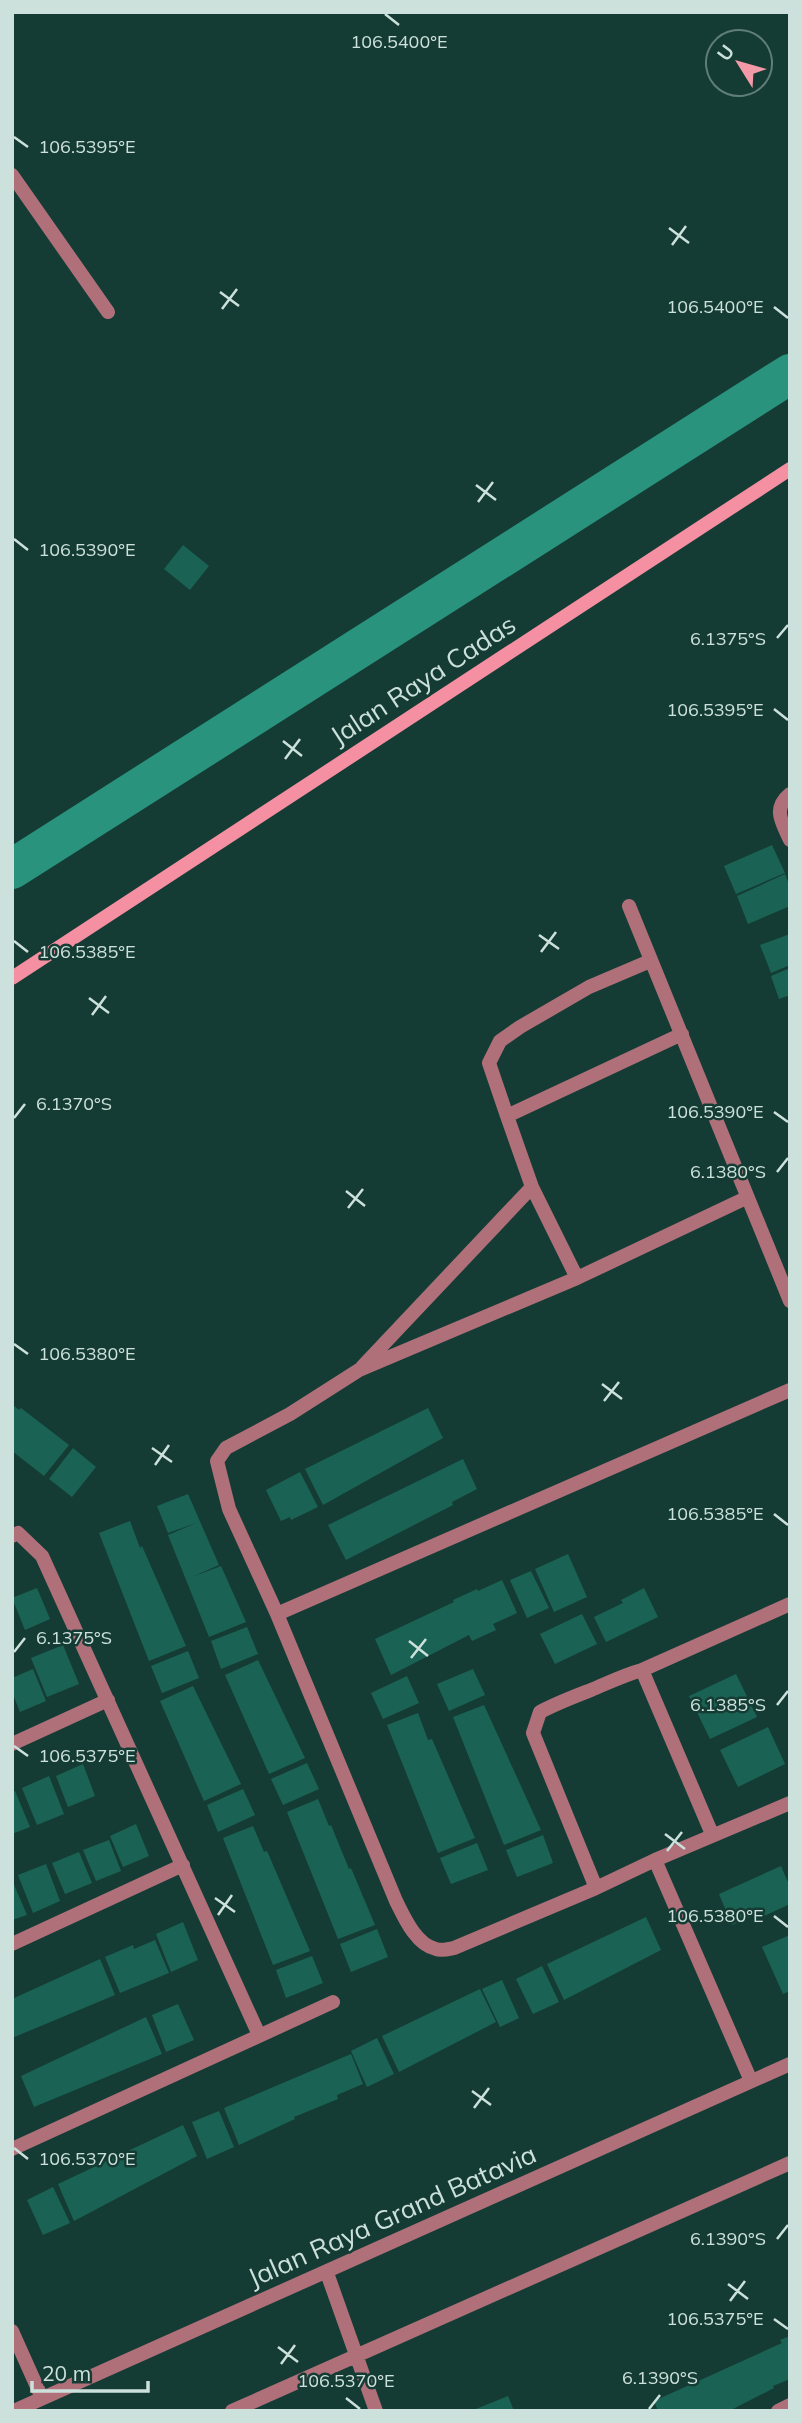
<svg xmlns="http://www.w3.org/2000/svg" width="802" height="2423" font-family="Mulish,sans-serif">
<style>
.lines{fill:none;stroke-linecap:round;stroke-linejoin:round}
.canal{stroke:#2a937e;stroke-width:40}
.building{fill:#1a6354}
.street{stroke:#b0707a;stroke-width:14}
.secondary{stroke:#f58fa2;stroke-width:14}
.ticks{fill:none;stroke:#cce1db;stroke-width:2.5}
.labels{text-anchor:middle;stroke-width:5;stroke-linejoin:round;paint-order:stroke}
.street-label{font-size:26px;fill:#cce1db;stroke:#153c34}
.ticks-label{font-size:18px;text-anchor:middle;fill:#cce1db;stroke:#153c34;stroke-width:5;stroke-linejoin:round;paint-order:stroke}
</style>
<rect width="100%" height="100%" fill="#153c34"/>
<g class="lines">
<!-- canal -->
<path class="canal" d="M 12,869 L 790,374"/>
</g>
<!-- building -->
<path class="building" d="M 183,545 L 209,566 L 190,590 L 164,569 Z
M 772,845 L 785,873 L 736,894 L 724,866 Z
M 785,874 L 790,887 L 790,906 L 748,924 L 737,896 Z
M 790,934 L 790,965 L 771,973 L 760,945 Z
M 790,968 L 790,995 L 779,999 L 771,976 Z
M 12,1404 L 19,1410 L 21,1408 L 69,1445 L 44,1476 L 12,1451 Z
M 428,1408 L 443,1438 L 323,1505 L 305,1469 Z
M 73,1448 L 96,1467 L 72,1497 L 49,1479 Z
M 463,1459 L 477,1489 L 452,1502 L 453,1505 L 346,1560 L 328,1525 Z
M 300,1472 L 318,1507 L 291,1520 L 290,1517 L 281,1521 L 266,1490 Z
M 188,1494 L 219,1565 L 192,1577 L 221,1566 L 246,1622 L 209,1637 L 168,1535 L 196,1523 L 168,1533 L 157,1506 Z
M 130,1521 L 140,1548 L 142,1546 L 186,1646 L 149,1661 L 99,1533 Z
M 568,1554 L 587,1597 L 554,1612 L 535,1569 Z
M 531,1571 L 549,1608 L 527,1618 L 510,1580 Z
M 502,1580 L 517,1613 L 493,1624 L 496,1630 L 472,1641 L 469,1635 L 391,1675 L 375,1639 L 454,1602 L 453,1600 L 477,1589 L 478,1591 Z
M 37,1588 L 50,1619 L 25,1630 L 12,1598 Z
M 644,1588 L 658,1617 L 606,1642 L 594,1617 L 623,1603 L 621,1600 Z
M 582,1614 L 597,1644 L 555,1664 L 540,1634 Z
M 247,1627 L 258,1654 L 221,1669 L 211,1641 Z
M 63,1645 L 79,1684 L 47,1697 L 31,1658 Z
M 188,1651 L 199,1678 L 162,1693 L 151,1666 Z
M 258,1660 L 305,1758 L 269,1774 L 225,1675 Z
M 33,1669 L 46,1701 L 20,1712 L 12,1692 L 12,1678 Z
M 473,1669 L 485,1695 L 449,1711 L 437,1684 Z
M 736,1674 L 757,1717 L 710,1739 L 689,1696 Z
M 407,1676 L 419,1703 L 383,1719 L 371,1693 Z
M 193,1686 L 241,1784 L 204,1801 L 160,1701 Z
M 484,1705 L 541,1830 L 504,1845 L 453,1717 Z
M 418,1713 L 428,1740 L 432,1739 L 475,1838 L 438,1853 L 387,1725 Z
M 768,1727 L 785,1764 L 738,1787 L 720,1750 Z
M 307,1763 L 319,1789 L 283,1805 L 271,1779 Z
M 83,1764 L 95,1796 L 68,1807 L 56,1776 Z
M 49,1776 L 64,1814 L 37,1825 L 22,1788 Z
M 243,1789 L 255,1815 L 218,1832 L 207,1805 Z
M 15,1791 L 30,1827 L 12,1834 L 12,1792 Z
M 318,1799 L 329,1826 L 331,1825 L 349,1869 L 351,1868 L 375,1925 L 338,1939 L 287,1812 Z
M 136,1824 L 149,1856 L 123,1867 L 110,1836 Z
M 253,1826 L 264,1852 L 267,1851 L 310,1951 L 273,1965 L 223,1838 Z
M 543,1835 L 553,1863 L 517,1877 L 506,1850 Z
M 109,1840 L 121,1871 L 96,1881 L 83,1850 Z
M 477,1843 L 488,1870 L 451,1884 L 440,1858 Z
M 79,1852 L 92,1883 L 65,1894 L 52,1863 Z
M 46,1864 L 60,1901 L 33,1913 L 18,1875 Z
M 781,1866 L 790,1887 L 790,1904 L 762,1917 L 759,1913 L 732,1925 L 719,1894 Z
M 12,1880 L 27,1915 L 12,1920 Z
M 646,1917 L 661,1950 L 564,2000 L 547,1964 Z
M 183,1922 L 198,1960 L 171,1972 L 156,1934 Z
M 377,1929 L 388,1957 L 351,1972 L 340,1944 Z
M 790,1935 L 790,1991 L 783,1994 L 762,1947 Z
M 155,1940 L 169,1973 L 120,1993 L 105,1957 L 133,1945 L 134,1949 Z
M 312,1956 L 323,1983 L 286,1998 L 276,1970 Z
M 100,1959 L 115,1995 L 12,2038 L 12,1999 Z
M 542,1966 L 559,2002 L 533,2014 L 516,1979 Z
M 502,1980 L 519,2018 L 500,2027 L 482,1989 Z
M 480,1989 L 496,2022 L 399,2072 L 382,2036 Z
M 178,2004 L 194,2040 L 166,2052 L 152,2015 Z
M 146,2017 L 162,2054 L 34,2107 L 21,2076 Z
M 377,2038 L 394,2074 L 367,2087 L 351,2051 Z
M 351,2054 L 363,2084 L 337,2095 L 338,2099 L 294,2117 L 295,2119 L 239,2145 L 224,2108 Z
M 219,2111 L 234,2147 L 207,2159 L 192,2122 Z
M 183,2125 L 197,2156 L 74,2221 L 58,2184 Z
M 53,2187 L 70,2223 L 43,2235 L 27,2200 Z
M 790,2336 L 790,2379 L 773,2386 L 774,2388 L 729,2411 L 658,2411 L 654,2401 L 782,2343 L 780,2340 Z
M 508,2396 L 514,2411 L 471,2411 Z"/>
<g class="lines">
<!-- street -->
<path class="street" d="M 12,175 L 108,312
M 790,794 C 772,809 782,822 790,840
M 629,906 L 790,1301
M 507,1116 L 489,1063 L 500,1041 L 520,1027 L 589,987 L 650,961
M 746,1198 L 577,1278 L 359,1370 L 290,1414 L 226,1448 L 217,1461 L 229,1509 L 277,1614 L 396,1901 C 404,1917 416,1945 436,1949 C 441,1951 449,1949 454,1948 L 596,1888 L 655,1860 L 751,2081
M 577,1278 L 532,1187 L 507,1116 L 682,1034
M 362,1367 L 532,1187
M 12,1536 L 18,1533 L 42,1556 L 259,2035
M 277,1614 L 790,1390
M 12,1744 L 108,1700
M 712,1834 L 642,1670 L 790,1604
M 655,1860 L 790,1803
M 596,1888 L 533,1733 L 540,1712 C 557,1703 573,1697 591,1690 C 608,1683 624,1675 642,1670
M 12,1944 L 183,1865
M 12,2149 L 333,2002
M 327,2273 L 376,2411
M 12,2331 L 42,2398
M 14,2411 L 790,2064
M 232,2411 L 790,2163
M 778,2411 L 790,2405"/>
<!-- secondary -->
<path class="secondary" d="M 12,978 L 790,469"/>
</g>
<!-- ticks -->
<path class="ticks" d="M 385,14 L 399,25M 14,137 L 28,147M 669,228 L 689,243M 672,245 L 686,226M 220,292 L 239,306M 774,307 L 788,318M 222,309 L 237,289M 476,485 L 496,500M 478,502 L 493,482M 14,539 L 28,550M 777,638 L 788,625M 774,709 L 788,720M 283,741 L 302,756M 285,759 L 300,739M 539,935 L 559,949M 14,941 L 28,952M 541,952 L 556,932M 89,998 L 109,1013M 92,1015 L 106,996M 774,1112 L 788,1122M 14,1118 L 25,1104M 777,1172 L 788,1158M 346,1191 L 365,1206M 348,1208 L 363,1189M 14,1344 L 28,1354M 602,1384 L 622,1399M 604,1401 L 619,1382M 152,1448 L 172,1462M 155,1465 L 169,1445M 774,1514 L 788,1525M 409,1641 L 428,1656M 14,1652 L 25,1638M 411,1658 L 426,1639M 777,1705 L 788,1691M 14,1746 L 28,1756M 665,1834 L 685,1849M 667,1851 L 682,1832M 215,1898 L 235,1912M 218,1915 L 232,1895M 774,1916 L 788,1927M 472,2091 L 491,2105M 474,2108 L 489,2088M 14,2148 L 28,2159M 777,2239 L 788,2225M 728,2284 L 748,2299M 730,2301 L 745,2281M 774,2319 L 788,2329M 278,2347 L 298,2362M 281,2364 L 295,2345M 346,2398 L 360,2409M 649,2409 L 660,2395"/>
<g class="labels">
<!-- street labels -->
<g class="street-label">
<text transform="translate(423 680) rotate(-33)" y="9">Jalan Raya Cadas</text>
<text transform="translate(392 2216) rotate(-24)" y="9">Jalan Raya Grand Batavia</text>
</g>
</g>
<g class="ticks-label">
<text x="399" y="48">106.5400°E</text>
<text x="87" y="153">106.5395°E</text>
<text x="715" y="313">106.5400°E</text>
<text x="87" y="556">106.5390°E</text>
<text x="728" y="645">6.1375°S</text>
<text x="715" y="716">106.5395°E</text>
<text x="87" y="958">106.5385°E</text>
<text x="74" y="1110">6.1370°S</text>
<text x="715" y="1118">106.5390°E</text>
<text x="728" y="1178">6.1380°S</text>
<text x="87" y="1360">106.5380°E</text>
<text x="715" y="1520">106.5385°E</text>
<text x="74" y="1644">6.1375°S</text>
<text x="728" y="1711">6.1385°S</text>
<text x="87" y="1762">106.5375°E</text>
<text x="715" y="1922">106.5380°E</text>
<text x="87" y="2165">106.5370°E</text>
<text x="728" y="2245">6.1390°S</text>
<text x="715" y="2325">106.5375°E</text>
<text x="660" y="2384">6.1390°S</text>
<text x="346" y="2387">106.5370°E</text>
</g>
<!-- border -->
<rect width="802" height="2423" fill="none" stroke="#cce1db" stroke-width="28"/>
<!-- north arrow -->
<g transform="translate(739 63) rotate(307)"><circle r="33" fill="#153c34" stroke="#5e7e77" stroke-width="2"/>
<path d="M0-5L12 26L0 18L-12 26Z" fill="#f39aa9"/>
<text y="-10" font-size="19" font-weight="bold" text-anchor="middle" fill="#cce1db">U</text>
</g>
<!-- scale -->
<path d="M32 2381v10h116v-10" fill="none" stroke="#cce1db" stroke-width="3.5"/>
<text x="42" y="2381" font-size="21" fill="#cce1db" stroke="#153c34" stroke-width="5" paint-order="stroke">20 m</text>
</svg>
